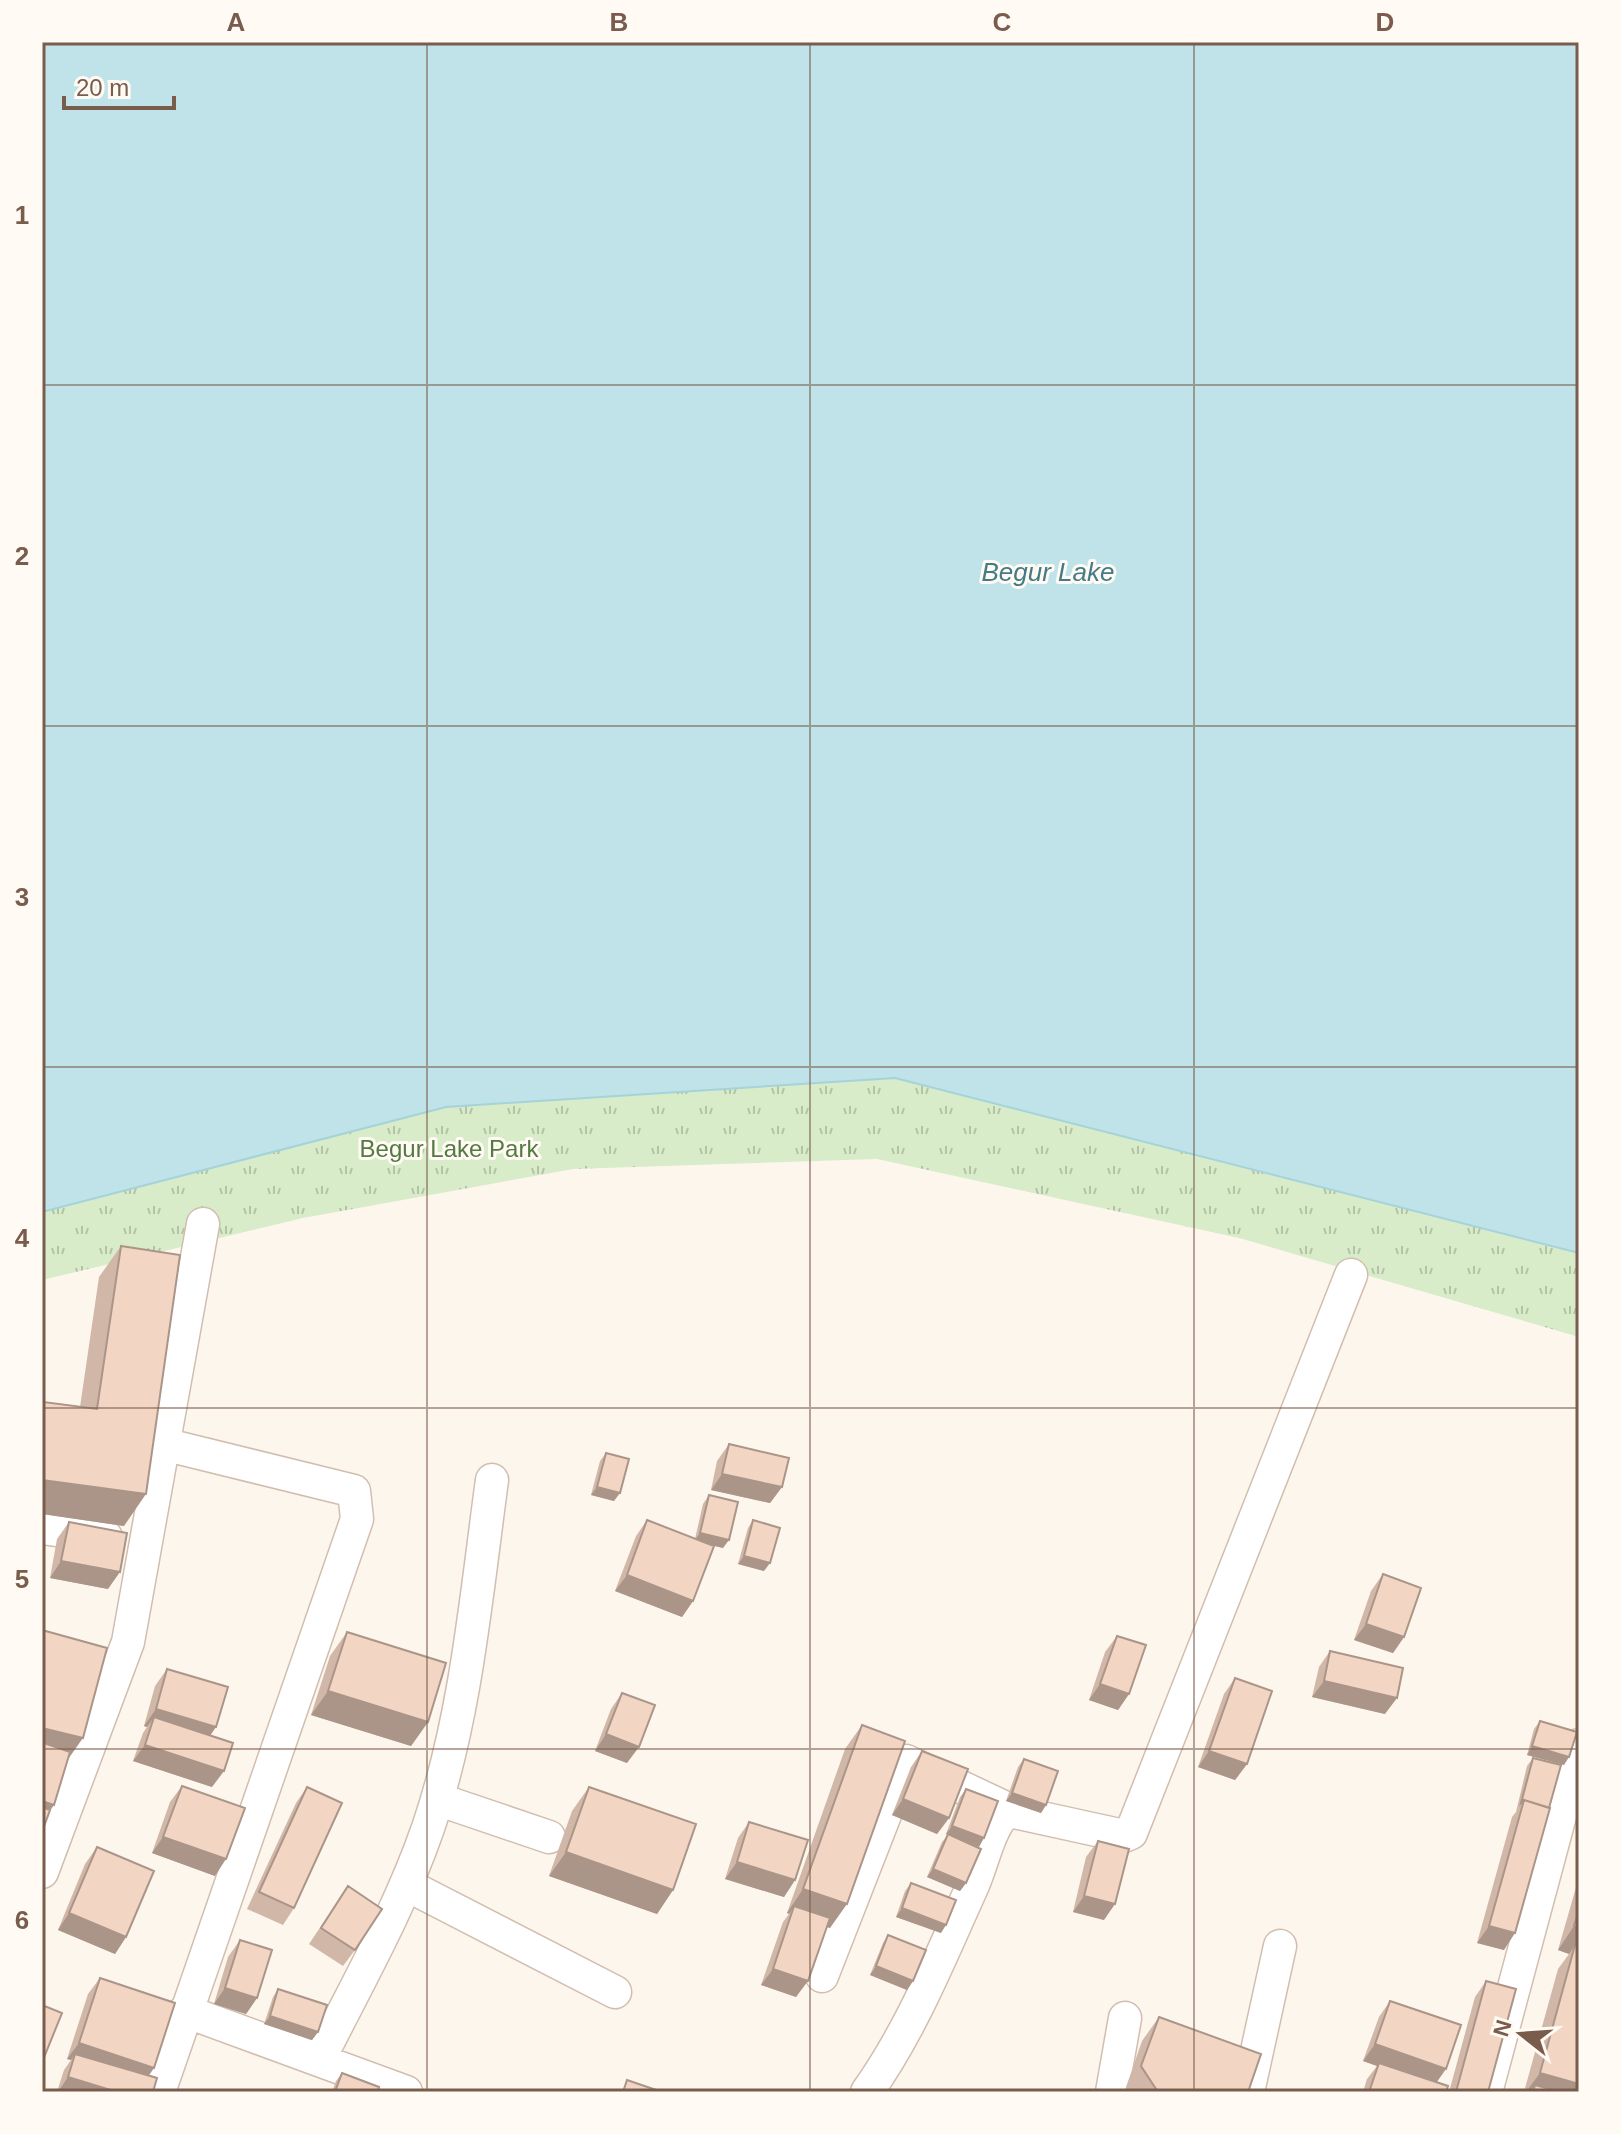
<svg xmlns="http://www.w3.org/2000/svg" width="1621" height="2134" font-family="Helvetica,sans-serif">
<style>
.park{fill:url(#park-tufts)}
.water{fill:#bfe3e8;stroke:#a5d3da;stroke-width:2}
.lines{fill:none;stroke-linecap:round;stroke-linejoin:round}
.street-casing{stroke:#d1beb0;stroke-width:35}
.street{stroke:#fff;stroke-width:32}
.wall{fill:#d1b7a8}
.shaded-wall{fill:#aa9588}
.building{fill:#f3d5c3;stroke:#aa9588;stroke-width:2}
.grid{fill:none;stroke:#7a5c4d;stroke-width:2;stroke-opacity:0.55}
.labels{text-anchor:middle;stroke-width:6;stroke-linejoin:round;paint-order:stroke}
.park-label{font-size:24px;fill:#537a41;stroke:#fffaf3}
.water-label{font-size:26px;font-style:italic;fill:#437c86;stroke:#fffaf3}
.neatline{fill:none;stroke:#7a5c4d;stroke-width:3}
.grid-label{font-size:26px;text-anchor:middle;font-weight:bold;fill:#7a5c4d}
</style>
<defs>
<pattern id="park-tufts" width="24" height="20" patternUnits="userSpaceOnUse" patternTransform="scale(2)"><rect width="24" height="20" fill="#d8ecc9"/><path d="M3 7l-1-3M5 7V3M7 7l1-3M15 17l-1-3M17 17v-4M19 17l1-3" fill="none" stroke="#b4c2a5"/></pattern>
</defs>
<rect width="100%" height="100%" fill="#fdf6ec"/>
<!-- park -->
<path class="park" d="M 895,1078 L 1579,1253 L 1579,1337 L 1239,1238 L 877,1159 L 573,1169 L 303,1218 L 42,1280 L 42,1212 L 446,1107 Z"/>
<!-- water -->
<path class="water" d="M 42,42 L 1579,42 L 1579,1253 L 895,1078 L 446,1107 L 42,1212 Z"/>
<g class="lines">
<!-- street casing -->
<g class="street-casing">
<path id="street" d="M 42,1528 L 106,1537
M 437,1799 L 549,1837
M 42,1872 L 128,1642 L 203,1224
M 407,1885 L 615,1992
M 822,1976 L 906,1761 L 1014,1812 L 1124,1836 L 1131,1833 L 1351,1275
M 185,2011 L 406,2092
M 319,2060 C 357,1984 400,1909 428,1828 C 466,1717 476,1597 492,1480
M 159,2092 L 357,1519 L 354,1491 L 163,1444
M 867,2092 C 912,2029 941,1955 973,1885 C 983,1862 988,1833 1004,1813 L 1014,1812
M 1112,2092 L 1125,2018
M 1248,2092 L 1280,1946
M 1486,2092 L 1579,1745"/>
</g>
<!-- street -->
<use href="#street" class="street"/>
</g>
<!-- wall -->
<path class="wall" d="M 121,1246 L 124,1526 L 42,1514 L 42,1405 L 44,1402 L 80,1407 L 99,1277 Z
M 729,1444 L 782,1487 L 770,1503 L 711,1490 L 717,1461 Z
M 606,1453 L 614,1501 L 591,1495 L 600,1461 Z
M 709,1495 L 723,1548 L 712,1545 L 693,1601 L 682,1617 L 615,1591 L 636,1536 L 647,1520 L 695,1539 L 703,1504 Z
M 753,1520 L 764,1571 L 738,1564 L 748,1528 Z
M 69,1522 L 108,1589 L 50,1578 L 57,1539 Z
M 1383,1574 L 1404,1637 L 1393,1653 L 1354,1640 L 1371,1591 Z
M 347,1632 L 428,1722 L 411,1746 L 311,1715 L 330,1656 Z
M 1117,1636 L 1129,1694 L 1118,1710 L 1089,1700 L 1105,1652 Z
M 1330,1651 L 1385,1714 L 1312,1697 L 1319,1667 Z
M 167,1669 L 216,1727 L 210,1735 L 212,1787 L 133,1761 L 143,1733 L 147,1727 L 144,1726 L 155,1686 Z
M 1235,1678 L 1247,1764 L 1235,1780 L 1198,1767 L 1224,1694 Z
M 622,1693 L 627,1763 L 595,1751 L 611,1709 Z
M 1540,1721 L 1564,1765 L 1527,1755 L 1534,1729 Z
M 862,1725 L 830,1928 L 827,1927 L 796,1997 L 761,1985 L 783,1922 L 789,1914 L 787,1913 L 845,1749 Z
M 922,1751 L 949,1818 L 937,1834 L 892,1815 L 911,1767 Z
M 1533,1758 L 1504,1950 L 1477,1943 L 1512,1817 L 1516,1812 L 1527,1766 Z
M 1024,1759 L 1046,1805 L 1041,1813 L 1006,1801 L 1018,1767 Z
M 182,1786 L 215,1876 L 152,1853 L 170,1802 Z
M 307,1787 L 294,1908 L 283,1925 L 247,1909 L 296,1803 Z
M 589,1787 L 673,1890 L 657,1914 L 549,1876 L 572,1811 Z
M 966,1789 L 979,1847 L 962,1840 L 966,1883 L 960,1891 L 927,1877 L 942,1842 L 948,1835 L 946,1834 L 960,1797 Z
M 749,1822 L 795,1880 L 784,1897 L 725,1879 L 738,1838 Z
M 1098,1841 L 1104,1920 L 1073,1912 L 1086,1857 Z
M 97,1847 L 126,1937 L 115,1954 L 58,1930 L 85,1864 Z
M 1579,1877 L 1579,2092 L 1524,2092 L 1558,1969 L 1569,1954 L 1558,1950 Z
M 911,1883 L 941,1933 L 896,1917 L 905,1891 Z
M 348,1886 L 355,1950 L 343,1966 L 309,1944 Z
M 888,1935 L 913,1981 L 907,1990 L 870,1975 L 883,1943 Z
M 240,1940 L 257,1998 L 246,2014 L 214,2004 L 228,1957 Z
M 100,1978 L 149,2076 L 153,2092 L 57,2092 L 64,2070 L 71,2060 L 67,2059 L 88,1994 Z
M 1486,1981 L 1488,2092 L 1449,2092 L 1475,1997 Z
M 278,1989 L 318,2032 L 312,2040 L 264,2024 L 273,1997 Z
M 1390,2001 L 1437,2082 L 1446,2092 L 1363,2092 L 1367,2079 L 1377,2066 L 1363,2061 L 1379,2017 Z
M 1159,2017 L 1248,2092 L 1126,2092 L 1125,2090 L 1142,2041 Z
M 342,2073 L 378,2092 L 332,2092 L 336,2081 Z"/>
<!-- shaded-wall -->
<path class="shaded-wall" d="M 722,1474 L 782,1487 L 770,1503 L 711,1490 Z
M 42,1480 L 146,1494 L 124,1526 L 42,1514 Z
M 597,1487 L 620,1493 L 614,1501 L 591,1495 Z
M 700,1533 L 729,1540 L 723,1548 L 694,1541 Z
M 744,1556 L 770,1563 L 764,1571 L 738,1564 Z
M 61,1561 L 120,1572 L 108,1589 L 50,1578 Z
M 627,1575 L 693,1601 L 682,1617 L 615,1591 Z
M 1366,1624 L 1404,1637 L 1393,1653 L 1354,1640 Z
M 1324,1681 L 1397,1698 L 1385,1714 L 1312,1697 Z
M 1100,1684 L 1129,1694 L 1118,1710 L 1089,1700 Z
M 328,1691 L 428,1722 L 411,1746 L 311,1715 Z
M 156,1709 L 216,1727 L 205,1743 L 154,1717 L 147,1727 L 144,1726 Z
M 42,1728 L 83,1738 L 66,1762 L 44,1743 L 42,1746 Z
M 606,1734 L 639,1747 L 627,1763 L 595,1751 Z
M 145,1745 L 224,1771 L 212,1787 L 133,1761 Z
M 1532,1746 L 1569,1757 L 1564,1765 L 1527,1755 Z
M 1209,1751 L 1247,1764 L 1235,1780 L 1198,1767 Z
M 1012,1793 L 1046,1805 L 1041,1813 L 1006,1801 Z
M 903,1799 L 949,1818 L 937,1834 L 892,1815 Z
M 42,1801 L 54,1805 L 42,1822 Z
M 952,1826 L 984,1838 L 979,1847 L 946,1834 Z
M 163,1837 L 226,1859 L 215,1876 L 152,1853 Z
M 566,1852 L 673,1890 L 657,1914 L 549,1876 Z
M 737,1862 L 795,1880 L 784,1897 L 725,1879 Z
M 933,1869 L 966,1883 L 960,1891 L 927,1877 Z
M 803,1889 L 847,1904 L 830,1928 L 791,1914 L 794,1906 L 789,1914 L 787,1913 Z
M 1084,1896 L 1115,1904 L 1104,1920 L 1073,1912 Z
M 902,1908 L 946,1925 L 941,1933 L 896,1917 Z
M 69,1913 L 126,1937 L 115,1954 L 58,1930 Z
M 1489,1926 L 1515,1933 L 1504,1950 L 1477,1943 Z
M 1574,1926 L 1579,1928 L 1579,1956 L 1575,1945 L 1569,1954 L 1558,1950 Z
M 876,1966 L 913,1981 L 907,1990 L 870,1975 Z
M 773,1969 L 808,1981 L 796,1997 L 761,1985 Z
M 225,1988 L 257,1998 L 246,2014 L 214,2004 Z
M 270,2016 L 318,2032 L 312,2040 L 264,2024 Z
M 79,2043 L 154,2068 L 143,2084 L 75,2054 L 71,2060 L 67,2059 Z
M 1375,2044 L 1446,2069 L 1434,2086 L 1363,2061 Z
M 1540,2073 L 1579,2084 L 1579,2092 L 1533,2092 L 1535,2085 L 1530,2092 L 1526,2092 Z
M 68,2077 L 117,2092 L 58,2092 Z"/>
<!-- building -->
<path class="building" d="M 121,1246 L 180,1255 L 146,1494 L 42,1480 L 42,1416 L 44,1402 L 97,1409 Z
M 729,1444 L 789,1458 L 782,1487 L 722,1474 Z
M 606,1453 L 629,1459 L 620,1493 L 597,1487 Z
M 709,1495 L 738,1502 L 729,1540 L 700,1533 Z
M 647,1520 L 714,1546 L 693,1601 L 627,1575 Z
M 753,1520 L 780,1528 L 770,1563 L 744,1556 Z
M 69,1522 L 127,1533 L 120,1572 L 61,1561 Z
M 1383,1574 L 1421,1588 L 1404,1637 L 1366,1624 Z
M 42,1630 L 107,1648 L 83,1738 L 42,1728 Z
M 347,1632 L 446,1663 L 428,1722 L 328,1691 Z
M 1117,1636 L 1146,1645 L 1129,1694 L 1100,1684 Z
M 1330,1651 L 1403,1668 L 1397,1698 L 1324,1681 Z
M 167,1669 L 228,1687 L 216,1727 L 156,1709 Z
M 1235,1678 L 1272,1691 L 1247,1764 L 1209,1751 Z
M 622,1693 L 655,1705 L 639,1747 L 606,1734 Z
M 154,1717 L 233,1743 L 224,1771 L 145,1745 Z
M 1540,1721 L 1577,1732 L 1569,1757 L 1532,1746 Z
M 862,1725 L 905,1741 L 847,1904 L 803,1889 Z
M 44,1743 L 70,1752 L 54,1805 L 42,1801 L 42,1749 Z
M 922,1751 L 968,1769 L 949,1818 L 903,1799 Z
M 1533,1758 L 1561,1765 L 1549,1808 L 1524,1800 L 1521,1803 Z
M 1024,1759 L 1058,1771 L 1046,1805 L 1012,1793 Z
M 182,1786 L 245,1808 L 226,1859 L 163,1837 Z
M 307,1787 L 342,1803 L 294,1908 L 259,1892 Z
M 589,1787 L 696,1824 L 673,1890 L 566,1852 Z
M 966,1789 L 998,1801 L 984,1838 L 952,1826 Z
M 1524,1800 L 1550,1808 L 1515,1933 L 1489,1926 Z
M 42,1807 L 50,1810 L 42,1832 Z
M 749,1822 L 808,1840 L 795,1880 L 737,1862 Z
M 948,1834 L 981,1849 L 966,1883 L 933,1869 Z
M 1098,1841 L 1129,1849 L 1115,1904 L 1084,1896 Z
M 97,1847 L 154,1871 L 126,1937 L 69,1913 Z
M 911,1883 L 956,1900 L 946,1925 L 902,1908 Z
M 348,1886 L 382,1909 L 355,1950 L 321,1928 Z
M 794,1906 L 830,1918 L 808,1981 L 773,1969 Z
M 1579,1910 L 1579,1928 L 1574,1926 Z
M 888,1935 L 926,1950 L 913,1981 L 876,1966 Z
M 240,1940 L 272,1950 L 257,1998 L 225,1988 Z
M 1575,1945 L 1579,1946 L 1579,2084 L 1540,2073 Z
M 100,1978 L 175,2003 L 154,2068 L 79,2043 Z
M 1486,1981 L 1516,1989 L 1488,2092 L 1456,2092 Z
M 278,1989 L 327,2005 L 318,2032 L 270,2016 Z
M 1390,2001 L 1461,2025 L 1446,2069 L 1375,2044 Z
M 42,2005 L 62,2013 L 43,2060 L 42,2059 Z
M 1159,2017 L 1261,2054 L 1248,2092 L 1158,2092 L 1141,2066 Z
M 75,2054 L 157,2078 L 153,2092 L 117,2092 L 68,2077 Z
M 1379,2063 L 1448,2086 L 1446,2092 L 1369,2092 Z
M 342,2073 L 379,2087 L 378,2092 L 335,2092 Z
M 627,2080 L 662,2092 L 623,2092 Z
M 1535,2085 L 1561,2092 L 1533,2092 Z"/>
<!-- grid -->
<path class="grid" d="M 427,42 L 427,2092M 810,42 L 810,2092M 1194,42 L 1194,2092M 42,385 L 1579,385M 42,726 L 1579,726M 42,1067 L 1579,1067M 42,1408 L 1579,1408M 42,1749 L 1579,1749"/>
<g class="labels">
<!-- park labels -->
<g class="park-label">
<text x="449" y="1157">Begur Lake Park</text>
</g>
<!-- water labels -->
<g class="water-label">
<text x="1048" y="581">Begur Lake</text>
</g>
</g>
<!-- border -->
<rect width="1621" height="2134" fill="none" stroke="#fffaf3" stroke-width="88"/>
<!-- north arrow -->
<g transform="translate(1521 2034) rotate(287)" stroke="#fffaf3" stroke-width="6" paint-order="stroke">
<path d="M0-6L14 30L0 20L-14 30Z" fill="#7a5c4d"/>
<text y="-12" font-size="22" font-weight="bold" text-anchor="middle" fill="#7a5c4d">N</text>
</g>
<!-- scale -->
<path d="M64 96v12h110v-12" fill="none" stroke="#7a5c4d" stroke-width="4"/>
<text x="76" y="96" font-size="24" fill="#7a5c4d" stroke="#fffaf3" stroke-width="6" paint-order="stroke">20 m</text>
<rect x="44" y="44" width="1533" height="2046" class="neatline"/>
<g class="grid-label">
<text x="236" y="31">A</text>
<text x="619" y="31">B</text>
<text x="1002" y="31">C</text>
<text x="1385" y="31">D</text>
<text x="22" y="224">1</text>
<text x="22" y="565">2</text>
<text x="22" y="906">3</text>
<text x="22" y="1247">4</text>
<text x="22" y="1588">5</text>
<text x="22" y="1929">6</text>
</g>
</svg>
